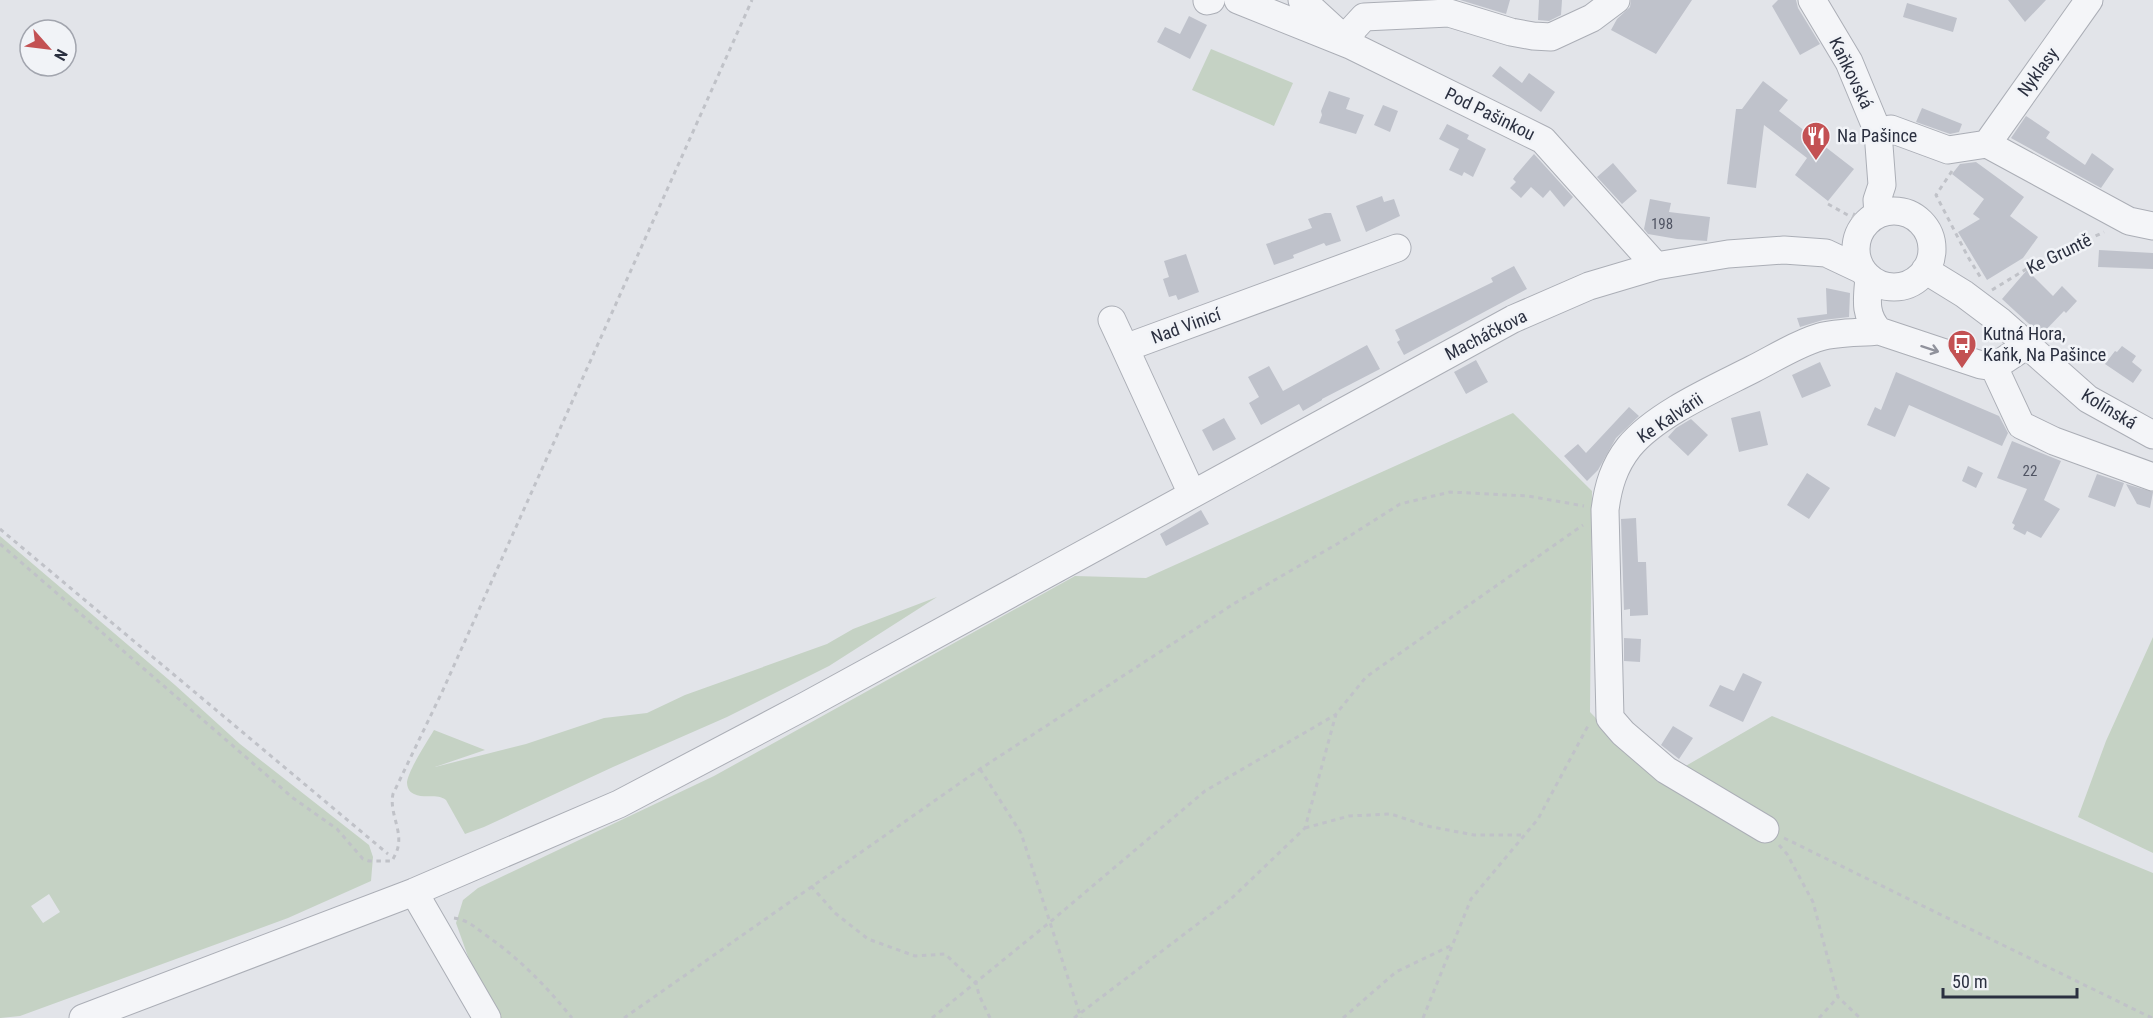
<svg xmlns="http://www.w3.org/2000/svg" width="2153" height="1018" font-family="'Roboto Condensed',sans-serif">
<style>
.green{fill:#c5d2c4;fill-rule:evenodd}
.building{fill:#bfc2cb}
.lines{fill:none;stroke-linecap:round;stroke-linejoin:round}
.minor-casing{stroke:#abaeb6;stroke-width:29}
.path{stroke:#c0c2c8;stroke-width:3;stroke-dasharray:4.5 4.5;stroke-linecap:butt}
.minor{stroke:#f4f5f8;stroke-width:27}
.oneway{stroke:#90929c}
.labels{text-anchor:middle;stroke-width:5;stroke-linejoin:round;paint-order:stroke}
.number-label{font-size:15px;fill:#505463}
.street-label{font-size:18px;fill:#2b3040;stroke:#f1f3f7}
.poi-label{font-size:18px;fill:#2b3040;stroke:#f1f3f7;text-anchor:start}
</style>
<rect width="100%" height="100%" fill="#e2e4e9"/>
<!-- green -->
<path class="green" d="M 1211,49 L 1293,83 L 1274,126 L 1192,90 Z
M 1513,413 L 1592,491 L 1590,712 L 1658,782 L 1772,716 L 2153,873 L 2153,1018 L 490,1018 L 456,923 L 463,900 L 478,888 L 714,776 L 1075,576 L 1146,578 Z
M 0,536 L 175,685 L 240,744 L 369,845 L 373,857 L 371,881 L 288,918 L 20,1016 L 0,1018 ZM 49,894 L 60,912 L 43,923 L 31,906 Z
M 937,597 L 829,666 L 727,717 L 613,767 L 484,827 L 465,834 L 446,800 C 437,793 424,799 414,794 C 409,792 407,787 407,782 C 409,769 427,742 434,730 L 485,750 L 435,767 L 526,744 L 604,718 L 647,713 L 685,695 L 827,644 L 853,629 Z
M 2153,637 L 2153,853 L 2078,817 L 2106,741 Z"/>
<!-- building -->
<path class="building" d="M 1460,0 L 1510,0 L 1506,14 Z
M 1539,0 L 1562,0 L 1561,15 L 1549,21 L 1538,20 Z
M 1631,0 L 1692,0 L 1656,54 L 1611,30 L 1617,19 L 1630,7 Z
M 1778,0 L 1796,0 L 1798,8 L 1820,44 L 1800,55 L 1772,6 Z
M 2008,0 L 2046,0 L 2025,22 Z
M 1907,3 L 1957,18 L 1953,32 L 1903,17 Z
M 1189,16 L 1207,25 L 1190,59 L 1157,42 L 1165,27 L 1180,34 Z
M 1500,66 L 1522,83 L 1529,73 L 1555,92 L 1541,112 L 1492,76 Z
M 1763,81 L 1788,100 L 1779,111 L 1854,169 L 1828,201 L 1795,175 L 1807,158 L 1764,125 L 1756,188 L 1727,184 L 1736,109 L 1742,109 Z
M 1329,91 L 1350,98 L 1346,109 L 1364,115 L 1356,134 L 1319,123 L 1322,115 L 1321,111 Z
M 1383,105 L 1398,111 L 1390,132 L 1374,125 Z
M 1922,108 L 1962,124 L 1959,132 L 1950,134 L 1916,122 Z
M 2026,116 L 2050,132 L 2046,138 L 2085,165 L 2092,153 L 2114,169 L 2101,188 L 2011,138 Z
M 1447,124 L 1469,135 L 1467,139 L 1486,149 L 1473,177 L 1464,172 L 1462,176 L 1449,170 L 1459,149 L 1439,139 Z
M 1534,154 L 1573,197 L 1564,207 L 1550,190 L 1543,198 L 1531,187 L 1521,198 L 1510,188 L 1516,182 L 1513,179 L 1515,176 Z
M 1976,162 L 2024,197 L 2010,216 L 2038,237 L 2023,258 L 1987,280 L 1958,232 L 1980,219 L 1973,214 L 1984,199 L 1952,174 L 1960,164 Z
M 1613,163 L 1637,191 L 1622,204 L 1597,177 Z
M 1382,196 L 1384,202 L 1394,199 L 1400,216 L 1366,232 L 1356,206 Z
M 1650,199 L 1671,203 L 1669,212 L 1710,217 L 1707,241 L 1677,239 L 1648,234 L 1644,229 Z
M 1325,213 L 1331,213 L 1341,241 L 1326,246 L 1324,243 L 1293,255 L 1294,258 L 1274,265 L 1266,244 L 1312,228 L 1308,219 Z
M 2099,250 L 2153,253 L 2153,269 L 2098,267 Z
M 1186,254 L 1199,292 L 1178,300 L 1176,295 L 1169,297 L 1163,279 L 1169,277 L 1164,261 Z
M 1514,266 L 1527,289 L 1404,355 L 1397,342 L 1400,340 L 1395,330 L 1493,282 L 1491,278 Z
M 2027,270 L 2053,296 L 2062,286 L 2077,301 L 2066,313 L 2064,311 L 2041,335 L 2002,299 Z
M 1826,288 L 1850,293 L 1849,317 L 1823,320 L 1800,327 L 1797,318 L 1827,314 Z
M 1367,345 L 1380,369 L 1322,399 L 1322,400 L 1303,411 L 1299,404 L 1261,425 L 1249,403 L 1259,397 L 1248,377 L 1269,366 L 1283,391 Z
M 2122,346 L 2136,356 L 2132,362 L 2142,370 L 2133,383 L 2105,364 L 2115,351 L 2117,352 Z
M 1476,360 L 1488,382 L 1466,394 L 1454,372 Z
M 1820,362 L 1831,386 L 1802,398 L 1792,375 Z
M 1896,372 L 1999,416 L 2008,433 L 2002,446 L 1909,405 L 1895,437 L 1867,425 L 1875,407 L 1881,410 Z
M 1629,407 L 1639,416 L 1616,438 L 1598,470 L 1587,481 L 1564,456 L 1578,444 L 1586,453 Z
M 1760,411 L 1768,445 L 1739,452 L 1731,418 Z
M 1224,418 L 1236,439 L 1213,451 L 1202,430 Z
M 1691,419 L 1708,435 L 1688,456 L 1668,437 L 1676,428 Z
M 2012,441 L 2061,461 L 2044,500 L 2060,509 L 2041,538 L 2027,531 L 2025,535 L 2013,529 L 2015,525 L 2012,523 L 2027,489 L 1997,478 Z
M 1968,466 L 1983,473 L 1976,488 L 1962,481 Z
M 1807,473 L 1830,488 L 1809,519 L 1787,505 Z
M 2097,474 L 2124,483 L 2115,507 L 2088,497 Z
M 2126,484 L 2153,492 L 2150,508 L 2137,504 Z
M 1201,510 L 1209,524 L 1166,546 L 1160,534 Z
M 1636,518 L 1638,562 L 1646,562 L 1648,615 L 1630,616 L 1630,609 L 1624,610 L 1621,519 Z
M 1624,638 L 1641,639 L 1640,662 L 1624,661 Z
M 1743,673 L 1762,682 L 1743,722 L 1709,706 L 1720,685 L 1734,691 Z
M 1673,726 L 1693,738 L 1679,759 L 1661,745 Z"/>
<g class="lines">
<!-- minor casing -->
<g class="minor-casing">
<path id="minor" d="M 1238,0 L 1350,45 L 1543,140 L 1656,266
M 1302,0 L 1339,34
M 1812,0 L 1849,62 L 1878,132 L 1882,185 L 1877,200 L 1878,214
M 1207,1 L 1211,0
M 1350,45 L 1352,30 L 1364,17 L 1449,13 L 1511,32 L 1533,36 L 1551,37 L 1592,18 L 1616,0
M 1878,132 L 1891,129 L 1948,150 L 1987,144 L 2129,221 L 2153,226
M 1987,144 L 2089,0
M1856 249a38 38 0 1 1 76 0a38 38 0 1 1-76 0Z
M 1925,270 L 1964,294 L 2000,321 L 2088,399 L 2153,435
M 1869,278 C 1867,299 1864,315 1879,331 L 1981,365 L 1994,367 L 2027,345
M 1112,320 L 1125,348
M 1994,367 L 2021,425 L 2054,441 L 2153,477
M 1192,494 L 1125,348 L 1397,248
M 1765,829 L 1666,770 L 1623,733 L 1610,718 L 1605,510 C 1608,486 1614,466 1629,447 C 1656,414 1716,388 1753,369 C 1775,358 1796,344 1820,337 C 1838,332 1860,333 1879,331
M 414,892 L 487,1018
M 83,1018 L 414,892 L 619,804 L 807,705 L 1513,319 L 1589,286 L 1656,266 L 1728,254 L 1784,250 L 1826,253 L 1862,270"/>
</g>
<!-- path -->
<path class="path" d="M 1952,171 L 1936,195 L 1968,257 L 1981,278
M 1828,204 L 1853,218
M 1855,213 L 1853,218 L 1857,239
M 1992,290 L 2028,268 L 2104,232
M 0,529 L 388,854
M 0,544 L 293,798 L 337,829 L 363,859 L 369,861 L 392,861 C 394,857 397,852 398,847 C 402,829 389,812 393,794 L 443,690 L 752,0
M 980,769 L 1021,833 L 1081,1018
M 1305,828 L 1349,816 L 1391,814 L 1427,826 L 1474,835 L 1524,835
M 1784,838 L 2152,1018
M 1779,845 L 1787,854 L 1813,902 L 1838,997 L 1860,1018
M 811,886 L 835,913 L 868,939 L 915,956 L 945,954 L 976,983 L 979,995 L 990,1018
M 454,918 C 468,920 476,928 487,936 C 520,959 546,986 572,1018
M 624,1018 L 980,769 L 1235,603 L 1337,544 L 1400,504 L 1450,492 L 1528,496 L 1584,506
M 932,1018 L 1050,922 L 1205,791 L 1335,715
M 1074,1018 L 1233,897 L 1305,828 L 1336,714 L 1366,677 L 1583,525
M 1343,1018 L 1396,972 L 1450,946
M 1423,1018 L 1471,899 L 1538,819 L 1589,724
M 1819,1018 L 1838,997"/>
<!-- minor -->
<use href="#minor" class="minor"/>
</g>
<!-- one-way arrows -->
<defs><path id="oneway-shaft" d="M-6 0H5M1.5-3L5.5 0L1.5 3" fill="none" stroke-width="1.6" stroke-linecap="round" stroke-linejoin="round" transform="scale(1.5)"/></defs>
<use class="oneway" href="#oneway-shaft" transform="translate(1930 349) rotate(18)"/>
<!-- icons -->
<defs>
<g id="restaurant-pin" transform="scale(1.5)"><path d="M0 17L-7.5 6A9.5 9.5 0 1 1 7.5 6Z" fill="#c35153" stroke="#f1f3f7"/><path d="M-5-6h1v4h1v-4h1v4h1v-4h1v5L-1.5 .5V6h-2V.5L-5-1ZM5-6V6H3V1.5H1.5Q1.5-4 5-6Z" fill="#fff"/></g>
<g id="bus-pin" transform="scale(1.5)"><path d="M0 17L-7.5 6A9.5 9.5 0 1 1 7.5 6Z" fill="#c35153" stroke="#f1f3f7"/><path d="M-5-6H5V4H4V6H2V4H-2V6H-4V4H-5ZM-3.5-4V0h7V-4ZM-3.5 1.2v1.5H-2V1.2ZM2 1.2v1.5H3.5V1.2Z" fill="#fff"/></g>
</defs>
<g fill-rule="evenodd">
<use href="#restaurant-pin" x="1816" y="136"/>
<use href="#bus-pin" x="1962" y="344"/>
</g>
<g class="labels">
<!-- number labels -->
<g class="number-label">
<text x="1662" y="229">198</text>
<text x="2030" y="476">22</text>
</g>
<!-- street labels -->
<g class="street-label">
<text transform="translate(2038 72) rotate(-54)" y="6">Nyklasy</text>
<text transform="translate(1851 73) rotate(64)" y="6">Kaňkovská</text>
<text transform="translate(1490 114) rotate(26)" y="6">Pod Pašinkou</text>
<text transform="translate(2059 254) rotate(-26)" y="6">Ke Gruntě</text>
<text transform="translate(1186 326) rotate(-20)" y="6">Nad Vinicí</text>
<text transform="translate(1486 335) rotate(-27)" y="6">Macháčkova</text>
<text transform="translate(2109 409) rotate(31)" y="6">Kolínská</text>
<text transform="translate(1670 418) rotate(-34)" y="6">Ke Kalvárii</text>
</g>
<!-- poi labels -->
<g class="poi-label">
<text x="1837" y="142">Na Pašince</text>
<text x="1983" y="340">Kutná Hora,<tspan x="1983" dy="21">Kaňk, Na Pašince</tspan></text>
</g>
</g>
<!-- north arrow -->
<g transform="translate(48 48) rotate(118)"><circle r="28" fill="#f1f3f7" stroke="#a2a5ae" stroke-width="1.5"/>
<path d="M0-4.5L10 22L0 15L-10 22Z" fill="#c35153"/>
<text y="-9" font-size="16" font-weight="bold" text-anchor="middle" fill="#2b3040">N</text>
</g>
<!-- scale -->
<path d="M1943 988v9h134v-9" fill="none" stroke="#2b3040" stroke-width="3"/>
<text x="1952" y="988" font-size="18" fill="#2b3040" stroke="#f1f3f7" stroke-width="4.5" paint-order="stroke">50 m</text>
</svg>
